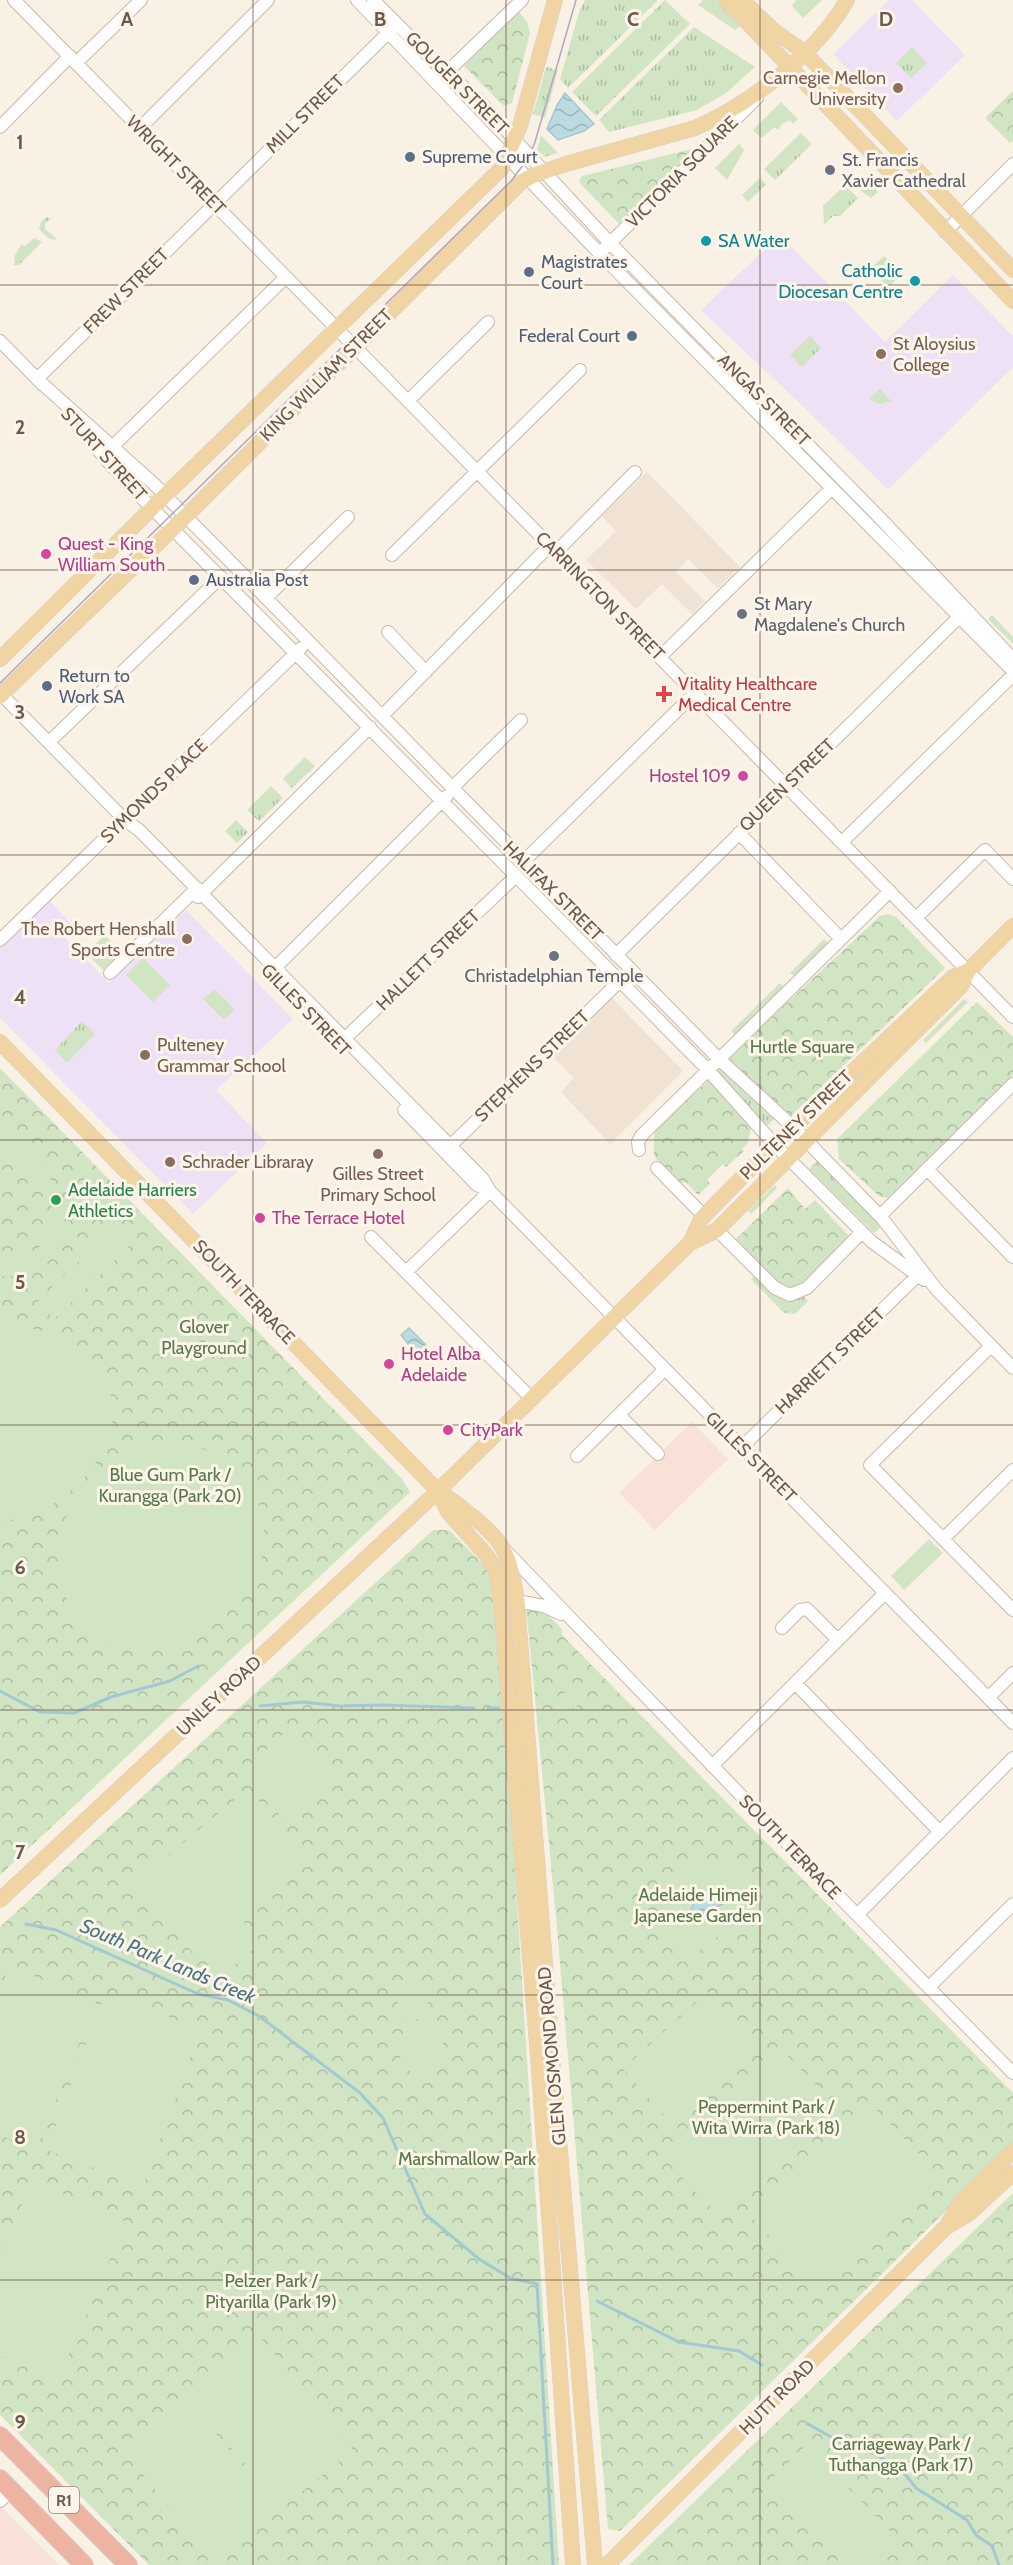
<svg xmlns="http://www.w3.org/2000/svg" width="1013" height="2565" font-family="Cabin,sans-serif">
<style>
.residential{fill:#f0e3d3}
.commercial{fill:#f8e2d8}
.education{fill:#eee1f5}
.grass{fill:url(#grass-tufts)}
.park{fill:url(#park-crowns)}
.garden{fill:#d1e5c4}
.water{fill:url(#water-waves);stroke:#a2c9d1;stroke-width:1.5}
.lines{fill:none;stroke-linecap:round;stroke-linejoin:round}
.stream{stroke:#a2c9d1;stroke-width:3}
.minor-casing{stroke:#c8b9ab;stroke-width:14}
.major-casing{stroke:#d6d1cd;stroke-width:16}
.highway-casing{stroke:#d6d1cd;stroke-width:20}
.minor{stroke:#fff;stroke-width:12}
.major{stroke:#f1d4a3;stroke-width:15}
.highway{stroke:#edb5a1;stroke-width:18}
.tram{stroke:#b4a4c1;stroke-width:1.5}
.grid{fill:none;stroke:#6e594c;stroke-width:1.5;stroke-opacity:0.55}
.education-dot{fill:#8d6e63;stroke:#fdf5e9;stroke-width:2}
.service-dot{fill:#5c6f8a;stroke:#fdf5e9;stroke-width:2}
.worship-dot{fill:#6b7280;stroke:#fdf5e9;stroke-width:2}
.culture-dot{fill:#0f9aa8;stroke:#fdf5e9;stroke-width:2}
.hotel-dot{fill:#d1479c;stroke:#fdf5e9;stroke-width:2}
.health-dot{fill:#e0444e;stroke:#fdf5e9;stroke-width:2}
.leisure-dot{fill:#2e9e5b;stroke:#fdf5e9;stroke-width:2}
.labels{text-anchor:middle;stroke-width:6;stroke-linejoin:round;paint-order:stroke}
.shield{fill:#fdf5e9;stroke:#99887b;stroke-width:1.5}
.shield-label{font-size:16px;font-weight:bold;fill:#6e594c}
.education-label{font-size:18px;fill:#785e54;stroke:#fdf5e9;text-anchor:start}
.street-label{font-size:18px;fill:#6e594c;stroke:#fdf5e9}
.service-label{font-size:18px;fill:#4e5e75;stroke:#fdf5e9;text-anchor:start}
.worship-label{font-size:18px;fill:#5b616d;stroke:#fdf5e9;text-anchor:start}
.culture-label{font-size:18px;fill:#0d838f;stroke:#fdf5e9;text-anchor:start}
.hotel-label{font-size:18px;fill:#b23c85;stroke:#fdf5e9;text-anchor:start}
.health-label{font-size:18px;fill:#be3a42;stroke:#fdf5e9;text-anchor:start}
.park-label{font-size:18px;fill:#567949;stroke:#fdf5e9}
.leisure-label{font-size:18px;fill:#27864d;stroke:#fdf5e9;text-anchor:start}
.water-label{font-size:20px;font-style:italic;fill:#497680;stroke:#fdf5e9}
.grid-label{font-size:20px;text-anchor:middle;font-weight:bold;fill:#6e594c;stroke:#fdf5e9;stroke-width:6;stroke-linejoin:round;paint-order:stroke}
</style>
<defs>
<pattern id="grass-tufts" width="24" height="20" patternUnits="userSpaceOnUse" patternTransform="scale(1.5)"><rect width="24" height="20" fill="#d1e5c4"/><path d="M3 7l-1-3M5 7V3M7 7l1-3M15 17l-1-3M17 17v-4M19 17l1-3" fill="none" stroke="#aebda1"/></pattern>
<pattern id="park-crowns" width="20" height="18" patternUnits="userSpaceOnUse" patternTransform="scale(1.5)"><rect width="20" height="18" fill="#d1e5c4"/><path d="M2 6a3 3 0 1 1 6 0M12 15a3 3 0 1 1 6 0" fill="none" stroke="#aebda1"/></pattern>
<pattern id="water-waves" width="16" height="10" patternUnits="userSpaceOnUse" patternTransform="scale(1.5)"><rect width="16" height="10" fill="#bbdbe0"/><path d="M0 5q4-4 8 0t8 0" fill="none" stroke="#9cb5b8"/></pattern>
</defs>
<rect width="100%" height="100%" fill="#f9f1e4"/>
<!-- residential -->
<path class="residential" d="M 647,472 L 740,567 L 718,588 L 688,559 L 676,572 L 705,601 L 692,614 L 662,584 L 636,609 L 586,560 L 616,531 L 602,516 Z
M 611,997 L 683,1071 L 610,1144 L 561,1092 L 574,1078 L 552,1056 Z"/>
<!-- commercial -->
<path class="commercial" d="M 692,1422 L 728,1459 L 655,1530 L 619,1493 Z
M 0,2506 L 59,2565 L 0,2565 Z"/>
<!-- education -->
<path class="education" d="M 889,0 L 912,0 L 965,55 L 897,121 L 833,54 Z
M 780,235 L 885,342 L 953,275 L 1013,336 L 1013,367 L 888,490 L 810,413 L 701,310 Z
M 49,900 L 76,929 L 66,939 L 109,983 L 186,910 L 293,1019 L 216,1090 L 267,1143 L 193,1214 L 0,1018 L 0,948 Z"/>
<!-- grass -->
<path class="grass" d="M 585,0 L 658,0 L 568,88 L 560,79 L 579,12 Z
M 665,0 L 690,24 L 596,116 L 572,92 Z
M 703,0 L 717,0 L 741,25 L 735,30 L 698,5 Z
M 694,27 L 755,67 L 726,93 L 697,110 L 609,132 L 599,120 Z
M 912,47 L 927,63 L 911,78 L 896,63 Z
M 546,67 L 558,70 L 545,118 L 533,114 Z
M 801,133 L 812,144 L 775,180 L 764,169 Z
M 541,135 L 558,153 L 545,157 L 537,150 Z
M 863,177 L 878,192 L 871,198 L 861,191 L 860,180 Z
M 760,178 L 766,184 L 748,202 L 742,195 Z
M 845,185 L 858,198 L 840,216 L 833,216 L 824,225 L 823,206 Z
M 47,217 L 51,219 L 45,224 L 45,229 L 56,238 L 55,240 L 48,238 L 39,229 L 41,222 Z
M 34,238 L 42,242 L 19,265 L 14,265 L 15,255 L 21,245 L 25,246 Z
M 810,336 L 821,348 L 802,367 L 790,355 Z
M 305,757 L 315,766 L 292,788 L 283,779 Z
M 271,786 L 283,798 L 259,821 L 247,810 Z
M 236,820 L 248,832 L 237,843 L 225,831 Z
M 105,935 L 121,952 L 103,970 L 86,953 Z
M 82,1021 L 95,1034 L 67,1063 L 55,1050 Z
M 720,1067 L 775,1118 L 764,1129 L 716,1071 Z
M 820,1158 L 859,1198 L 881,1227 L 874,1233 L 809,1169 Z
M 754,1276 C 769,1292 781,1306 804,1296 L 808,1301 L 795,1314 L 784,1313 L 751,1279 Z"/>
<!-- park -->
<path class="park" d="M 518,11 L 527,22 L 530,33 L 512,103 L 504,106 L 464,66 Z
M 1013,91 L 1013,141 L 1010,143 L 985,118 Z
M 696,148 L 698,150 L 620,225 L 579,182 L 582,176 Z
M 888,914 L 896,917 L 945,968 L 791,1116 L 732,1062 L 730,1056 L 880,916 Z
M 977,1002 L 1013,1037 L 1013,1075 L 888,1198 L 879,1196 L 839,1159 L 837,1139 Z
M 0,1068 L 402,1479 L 410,1492 L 0,1875 Z
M 709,1080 L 751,1127 L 748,1143 L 742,1149 L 744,1151 L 726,1167 L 723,1164 L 707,1180 L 710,1184 L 698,1195 L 686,1182 L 679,1183 L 654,1156 L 654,1135 L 657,1128 Z
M 788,1188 L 805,1209 L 815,1200 L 850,1237 L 847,1243 L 798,1289 L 783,1289 L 756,1264 L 756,1260 L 736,1239 Z
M 433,1530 L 449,1530 L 486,1567 L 498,1603 L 559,2565 L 149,2565 L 0,2415 L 0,1927 Z
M 526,1606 L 539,1606 L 562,1629 L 562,1635 L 1013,2093 L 1013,2145 L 620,2531 L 608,2529 L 557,1927 Z
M 1013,2193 L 1013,2565 L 629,2565 Z"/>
<!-- garden -->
<path class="garden" d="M 796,0 L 822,0 L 803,18 L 792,6 Z
M 781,102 L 798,119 L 793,124 L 790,120 L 782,124 L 778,130 L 775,127 L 761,138 L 753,130 Z
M 739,144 L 744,150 L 727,180 L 715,168 Z
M 884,256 L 902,274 L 888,287 L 870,269 Z
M 880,389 L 891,401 L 879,404 L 869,399 Z
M 992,615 L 1013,637 L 1013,644 L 988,619 Z
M 824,939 L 828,943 L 794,976 L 790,973 Z
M 143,958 L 170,985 L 153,1002 L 126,975 Z
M 780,983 L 784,987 L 735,1035 L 731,1031 Z
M 215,989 L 235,1010 L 224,1020 L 203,999 Z
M 964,999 L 968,1002 L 926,1043 L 923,1040 Z
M 0,1125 C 35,1161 92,1201 50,1256 C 38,1270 18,1278 0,1276 L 0,1264 C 18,1263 33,1256 44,1241 C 71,1200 26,1166 0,1140 Z
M 775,1185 L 777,1188 L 751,1214 L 748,1211 Z
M 113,1228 L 130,1245 L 95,1280 L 78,1262 Z
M 72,1267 L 89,1285 L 54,1319 L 37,1302 Z
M 4,1325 C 95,1328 153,1408 80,1482 C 55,1507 36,1518 0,1521 L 0,1326 Z
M 177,1441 C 196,1447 216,1451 231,1464 C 262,1491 277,1543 251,1579 C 245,1587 237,1594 230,1602 C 221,1611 212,1624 202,1632 C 181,1648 139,1653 114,1645 C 99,1640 86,1626 76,1614 C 50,1580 53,1535 76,1500 C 83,1491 93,1483 102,1474 C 108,1468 114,1460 121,1455 C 136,1444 159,1443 177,1441 Z
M 929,1539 L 943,1553 L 904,1590 L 891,1576 Z
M 563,1681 L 584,1701 L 567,1713 Z
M 288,1730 L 334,1780 L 287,1823 L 241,1773 Z
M 248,1788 L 307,1859 L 194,1954 L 135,1884 Z
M 697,1863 L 749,1869 L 756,1907 L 683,1963 L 669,1945 L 651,1892 Z
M 240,1918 L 261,1943 L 224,1974 L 203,1950 Z
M 9,1966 L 96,2002 L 36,2150 L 0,2135 L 0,1989 Z
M 414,1986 C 428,1992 432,2001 424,2014 L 450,2029 L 425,2079 L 397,2064 L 421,2018 L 409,2021 C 393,2011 394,1989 414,1986 Z
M 708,1992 L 759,2048 L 674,2126 L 623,2069 Z
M 105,1993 L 201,2029 L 143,2186 L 47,2150 Z
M 778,2046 L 834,2104 L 718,2215 L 662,2156 Z
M 868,2101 L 939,2175 L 822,2289 L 750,2216 Z
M 32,2181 L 126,2222 L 57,2381 L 0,2356 L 0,2255 Z
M 260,2337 L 353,2450 L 281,2509 L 188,2394 Z
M 186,2396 L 278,2512 L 214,2563 L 121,2447 Z
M 806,2445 L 902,2543 L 879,2565 L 845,2565 L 766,2484 Z"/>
<!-- water -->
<path class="water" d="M 565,93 L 594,124 L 584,131 L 558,140 L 547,129 L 557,105 Z
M 409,1328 L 426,1345 L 416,1354 L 401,1335 Z
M 725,1891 L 723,1904 L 700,1915 L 698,1921 L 688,1917 L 695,1900 L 712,1892 Z"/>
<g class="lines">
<!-- stream -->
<path class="stream" d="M 0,1691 L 40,1712 L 74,1713 L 111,1697 L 170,1681 L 198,1666
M 260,1706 L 303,1702 L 340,1706 L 383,1705 L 474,1708
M 488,1708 L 499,1708
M 26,1924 L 56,1930 L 198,1994 L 228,2000 L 259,2016 L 360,2093 L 383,2118 L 425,2214 L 479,2259 L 510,2278 L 537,2284 L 553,2565
M 597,2301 L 679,2342 L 739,2351 L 762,2365
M 808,2424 L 840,2442 L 873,2453 L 901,2469 L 916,2488 L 967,2520 L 976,2535 L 992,2546 L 999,2565"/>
<!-- minor casing -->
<g class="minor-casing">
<path id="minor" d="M 14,0 L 1013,1017
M 357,0 L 599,253 L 1013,671
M 373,0 L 422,49 L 481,103 L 610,243 L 880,518 L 1013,659
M 76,63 L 141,0
M 448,77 L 447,72 L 522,0
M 0,127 L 70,56
M 140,128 L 268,0
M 945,232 L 1013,164
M 605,248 L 757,98
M 0,341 L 43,385
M 37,379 L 154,484 L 719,1059 L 793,1127 L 882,1218 L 937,1290 L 1013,1368
M 37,379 L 393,28
M 408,401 L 488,322
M 72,418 L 109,463 L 141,497 L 708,1070 L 775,1145 L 872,1242 L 924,1280
M 114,445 L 286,277
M 556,552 L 635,472
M 392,555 L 580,370
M 266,598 L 348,517
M 388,632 L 426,672
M 660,657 L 832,488
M 0,693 L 125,820 L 139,830 L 483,1179 L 490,1191 L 1013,1723
M 382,716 L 550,545
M 49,742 L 221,577
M 452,788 L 521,720
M 739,833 L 841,939
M 842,842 L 1013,675
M 524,861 L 695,693
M 198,897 L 370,727
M 916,918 L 985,850 L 1013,879
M 0,940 L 301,648
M 616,955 L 959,617
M 110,973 L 197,888
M 270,973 L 447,796
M 339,1044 L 516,876
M 404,1110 L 477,1185 L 490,1191
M 639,1150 L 638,1142 L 641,1136 L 890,891
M 445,1151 L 624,977
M 657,1168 L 704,1216
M 927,1169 L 1013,1257
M 880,1216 L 1013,1084
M 717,1230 L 775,1288 L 790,1295 L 807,1288 L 862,1232
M 371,1237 L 532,1399
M 406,1272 L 490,1191
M 991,1346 L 870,1465 L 1013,1610
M 619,1415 L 658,1454
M 742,1447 L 918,1275
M 577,1456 L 665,1369
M 943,1539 L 1013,1470
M 506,1551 L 806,1863 L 1013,2073
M 517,1601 L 544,1606 L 561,1614
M 782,1628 L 800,1610 L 807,1609 L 838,1640
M 795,1683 L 940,1832
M 988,1698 L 1013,1673
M 712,1766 L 885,1593
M 857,1915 L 1013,1758
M 929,1987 L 1013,1904
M 0,2501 L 11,2490"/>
</g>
<!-- major casing -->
<g class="major-casing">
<path id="major" d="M 726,0 L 1013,301
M 742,0 L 773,30 L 804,52 L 1013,270
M 0,659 L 152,508 L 501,169 L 520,126 L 555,0
M 0,696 L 186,516 L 521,182 L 534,175 L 566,164 L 695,128 C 749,105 819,51 847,0
M 0,1042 L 438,1491 C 457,1503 495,1531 504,1551 C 512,1567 514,1584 517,1601 L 553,2067 L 595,2565
M 690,1243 L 717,1230 L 961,986 L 968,971 L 1013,926
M 438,1491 L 448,1512 L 487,1556 L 496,1571 L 501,1601 L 539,2069 L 573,2565
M 0,1900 L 438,1491 L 690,1243 L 701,1219 L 762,1157 L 953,977 L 968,971
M 947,2225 L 960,2203 L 1013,2151
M 607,2565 L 945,2228 L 970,2213 L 1013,2173"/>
</g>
<!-- highway casing -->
<g class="highway-casing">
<path id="highway" d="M 0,2436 L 128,2565
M 0,2479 L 84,2565"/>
</g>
<!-- minor -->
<use href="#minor" class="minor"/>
<!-- major -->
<use href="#major" class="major"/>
<!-- highway -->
<use href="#highway" class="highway"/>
<!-- tram -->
<path class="tram" d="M 0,683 L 512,180 L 529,157 L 535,142 L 576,0"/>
</g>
<!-- grid -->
<path class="grid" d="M 253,0 L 253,2565M 506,0 L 506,2565M 760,0 L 760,2565M 0,285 L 1013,285M 0,570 L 1013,570M 0,855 L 1013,855M 0,1140 L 1013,1140M 0,1425 L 1013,1425M 0,1710 L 1013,1710M 0,1995 L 1013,1995M 0,2280 L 1013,2280"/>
<!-- markers -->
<g class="education-dot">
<circle cx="898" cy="88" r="6"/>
<circle cx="881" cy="354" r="6"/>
<circle cx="187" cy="939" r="6"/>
<circle cx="145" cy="1055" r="6"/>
<circle cx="378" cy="1154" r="6"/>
<circle cx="170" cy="1162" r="6"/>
</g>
<g class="service-dot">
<circle cx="410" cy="157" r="6"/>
<circle cx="529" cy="272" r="6"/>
<circle cx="632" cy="336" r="6"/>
<circle cx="194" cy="580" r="6"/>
<circle cx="47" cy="686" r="6"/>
</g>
<g class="worship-dot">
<circle cx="830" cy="170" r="6"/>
<circle cx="742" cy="614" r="6"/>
<circle cx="554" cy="956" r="6"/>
</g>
<g class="culture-dot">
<circle cx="706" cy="241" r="6"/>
<circle cx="915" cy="281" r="6"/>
</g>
<g class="hotel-dot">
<circle cx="46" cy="554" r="6"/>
<circle cx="743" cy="776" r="6"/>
<circle cx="260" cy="1218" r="6"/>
<circle cx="389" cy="1364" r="6"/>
<circle cx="448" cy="1430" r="6"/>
</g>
<path class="health-dot" d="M661 685h6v6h6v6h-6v6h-6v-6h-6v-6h6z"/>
<circle class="leisure-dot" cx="56" cy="1200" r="6"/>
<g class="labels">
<!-- shield labels -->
<rect class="shield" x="49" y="2487" width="30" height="26" rx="4.5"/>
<g class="shield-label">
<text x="64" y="2506">R1</text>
</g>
<!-- education labels -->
<g class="education-label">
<text x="886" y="84" text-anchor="end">Carnegie Mellon<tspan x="886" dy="21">University</tspan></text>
<text x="893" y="350">St Aloysius<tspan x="893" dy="21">College</tspan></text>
<text x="175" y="935" text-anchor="end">The Robert Henshall<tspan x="175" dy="21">Sports Centre</tspan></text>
<text x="157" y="1051">Pulteney<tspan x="157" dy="21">Grammar School</tspan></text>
<text x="182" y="1168">Schrader Libraray</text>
<text x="378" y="1180" text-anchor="middle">Gilles Street<tspan x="378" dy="21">Primary School</tspan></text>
</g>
<!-- street labels -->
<g class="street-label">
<text transform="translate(457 83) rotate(45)" y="6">GOUGER STREET</text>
<text transform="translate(305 114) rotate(-45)" y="6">MILL STREET</text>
<text transform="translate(176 165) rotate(45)" y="6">WRIGHT STREET</text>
<text transform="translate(682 172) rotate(-45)" y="6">VICTORIA SQUARE</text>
<text transform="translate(126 291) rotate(-45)" y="6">FREW STREET</text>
<text transform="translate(326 375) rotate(-45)" y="6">KING WILLIAM STREET</text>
<text transform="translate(764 400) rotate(45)" y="6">ANGAS STREET</text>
<text transform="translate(104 454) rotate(48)" y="6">STURT STREET</text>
<text transform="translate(600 596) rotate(45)" y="6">CARRINGTON STREET</text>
<text transform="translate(787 785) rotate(-44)" y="6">QUEEN STREET</text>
<text transform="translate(154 791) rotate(-44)" y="6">SYMONDS PLACE</text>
<text transform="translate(553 891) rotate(45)" y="6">HALIFAX STREET</text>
<text transform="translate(428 960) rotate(-44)" y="6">HALLETT STREET</text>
<text transform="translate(306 1010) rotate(46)" y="6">GILLES STREET</text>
<text transform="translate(532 1066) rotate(-44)" y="6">STEPHENS STREET</text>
<text transform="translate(796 1125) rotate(-44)" y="6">PULTENEY STREET</text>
<text transform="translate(244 1292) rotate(46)" y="6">SOUTH TERRACE</text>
<text transform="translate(830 1361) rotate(-44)" y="6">HARRIETT STREET</text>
<text transform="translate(751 1457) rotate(45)" y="6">GILLES STREET</text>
<text transform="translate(219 1696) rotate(-43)" y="6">UNLEY ROAD</text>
<text transform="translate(790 1847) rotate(46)" y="6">SOUTH TERRACE</text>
<text transform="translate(552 2056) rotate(-95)" y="6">GLEN OSMOND ROAD</text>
<text transform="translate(777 2397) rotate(-45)" y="6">HUTT ROAD</text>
</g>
<!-- service labels -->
<g class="service-label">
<text x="422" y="163">Supreme Court</text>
<text x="541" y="268">Magistrates<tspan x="541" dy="21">Court</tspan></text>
<text x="620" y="342" text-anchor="end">Federal Court</text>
<text x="206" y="586">Australia Post</text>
<text x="59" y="682">Return to<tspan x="59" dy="21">Work SA</tspan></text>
</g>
<!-- worship labels -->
<g class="worship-label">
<text x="842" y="166">St. Francis<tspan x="842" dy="21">Xavier Cathedral</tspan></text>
<text x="754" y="610">St Mary<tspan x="754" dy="21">Magdalene's Church</tspan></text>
<text x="554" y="982" text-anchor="middle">Christadelphian Temple</text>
</g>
<!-- culture labels -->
<g class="culture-label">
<text x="718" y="247">SA Water</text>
<text x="903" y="277" text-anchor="end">Catholic<tspan x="903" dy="21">Diocesan Centre</tspan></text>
</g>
<!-- hotel labels -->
<g class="hotel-label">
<text x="58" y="550">Quest - King<tspan x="58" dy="21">William South</tspan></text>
<text x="731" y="782" text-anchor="end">Hostel 109</text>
<text x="272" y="1224">The Terrace Hotel</text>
<text x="401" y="1360">Hotel Alba<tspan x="401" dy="21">Adelaide</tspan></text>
<text x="460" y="1436">CityPark</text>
</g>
<!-- health labels -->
<g class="health-label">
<text x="678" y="690">Vitality Healthcare<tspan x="678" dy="21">Medical Centre</tspan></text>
</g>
<!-- park labels -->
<g class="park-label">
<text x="802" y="1053">Hurtle Square</text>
<text x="204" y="1333">Glover<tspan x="204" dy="21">Playground</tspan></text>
<text x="170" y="1481">Blue Gum Park /<tspan x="170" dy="21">Kurangga (Park 20)</tspan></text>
<text x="698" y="1901">Adelaide Himeji<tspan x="698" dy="21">Japanese Garden</tspan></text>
<text x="766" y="2113">Peppermint Park /<tspan x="766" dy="21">Wita Wirra (Park 18)</tspan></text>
<text x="467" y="2165">Marshmallow Park</text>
<text x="271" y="2287">Pelzer Park /<tspan x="271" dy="21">Pityarilla (Park 19)</tspan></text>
<text x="901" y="2450">Carriageway Park /<tspan x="901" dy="21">Tuthangga (Park 17)</tspan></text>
</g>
<!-- leisure labels -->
<g class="leisure-label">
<text x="68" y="1196">Adelaide Harriers<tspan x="68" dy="21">Athletics</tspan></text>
</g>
<!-- water labels -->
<g class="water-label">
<text transform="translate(168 1961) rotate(23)" y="7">South Park Lands Creek</text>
</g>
</g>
<g class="grid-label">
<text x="127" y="26">A</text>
<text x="380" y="26">B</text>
<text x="633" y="26">C</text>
<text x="886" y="26">D</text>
<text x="20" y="149">1</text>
<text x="20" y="434">2</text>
<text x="20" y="719">3</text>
<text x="20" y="1004">4</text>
<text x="20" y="1289">5</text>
<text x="20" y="1574">6</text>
<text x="20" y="1859">7</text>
<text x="20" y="2144">8</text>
<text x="20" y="2429">9</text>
</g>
</svg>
